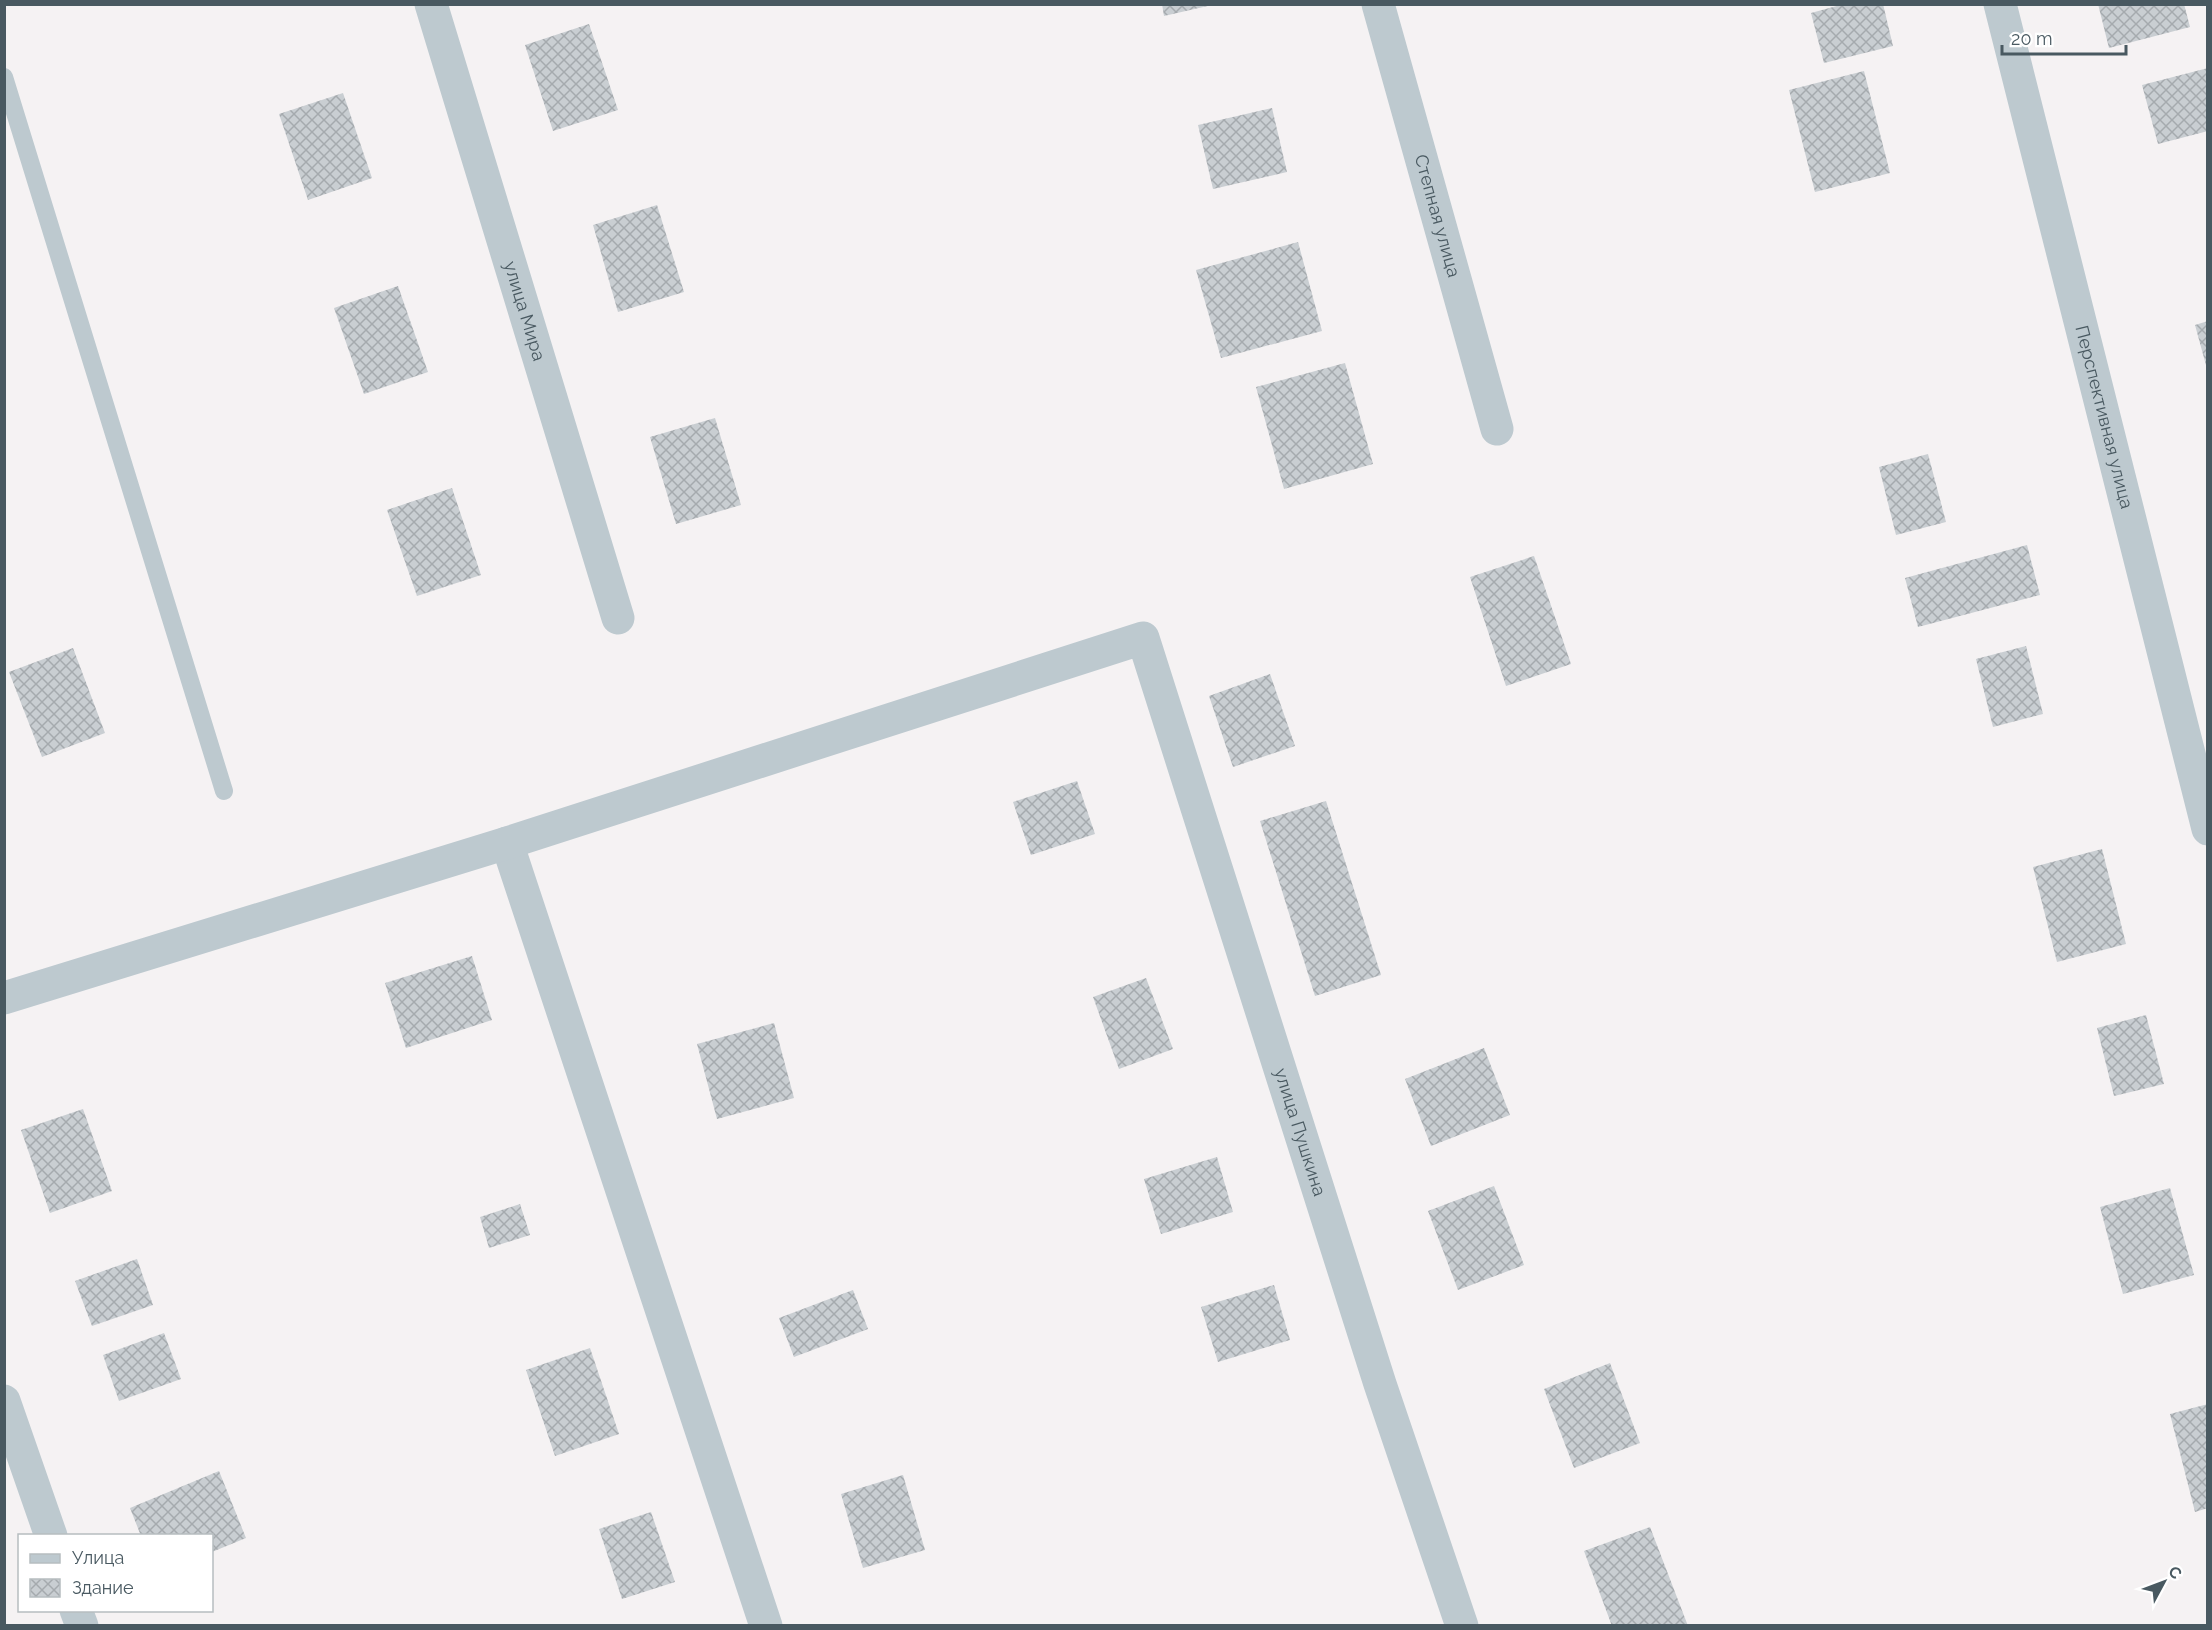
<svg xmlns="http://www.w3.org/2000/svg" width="2212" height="1630" font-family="Raleway,sans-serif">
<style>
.building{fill:url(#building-cross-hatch)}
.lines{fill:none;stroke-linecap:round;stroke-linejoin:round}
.lane{stroke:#bdc9cf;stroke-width:18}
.street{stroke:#bdc9cf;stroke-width:33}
.labels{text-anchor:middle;stroke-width:4.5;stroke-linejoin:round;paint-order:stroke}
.street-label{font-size:18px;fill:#495961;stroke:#fff}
</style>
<defs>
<pattern id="building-cross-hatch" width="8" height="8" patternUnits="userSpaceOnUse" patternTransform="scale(1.5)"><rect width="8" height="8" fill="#c9ced2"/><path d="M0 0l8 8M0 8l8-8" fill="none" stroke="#a5aaae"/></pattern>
</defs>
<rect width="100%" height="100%" fill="#f5f2f3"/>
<!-- building -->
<path class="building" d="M 1162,4 L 1212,4 L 1212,5 L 1164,16 Z
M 1844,4 L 1883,4 L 1893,46 L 1824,63 L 1811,13 Z
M 2098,4 L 2184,4 L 2190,27 L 2109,48 Z
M 589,24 L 618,110 L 553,131 L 525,45 Z
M 2208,68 L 2208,131 L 2158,144 L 2142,85 Z
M 1864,71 L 1890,173 L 1815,192 L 1789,90 Z
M 343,93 L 372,178 L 308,200 L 279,114 Z
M 1272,108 L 1287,172 L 1213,189 L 1198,125 Z
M 657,205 L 684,292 L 618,312 L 593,225 Z
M 1298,242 L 1322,331 L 1221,358 L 1196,270 Z
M 398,286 L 428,372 L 364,394 L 334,308 Z
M 2208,321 L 2208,369 L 2207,369 L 2195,325 Z
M 1345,363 L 1373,464 L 1284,489 L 1256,387 Z
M 715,418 L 741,505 L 676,524 L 650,437 Z
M 1928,454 L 1946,522 L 1896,535 L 1879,467 Z
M 452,488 L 481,575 L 417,596 L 387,510 Z
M 2027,545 L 2040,595 L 1918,627 L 1905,578 Z
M 1534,556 L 1571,664 L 1506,686 L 1470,577 Z
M 2026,646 L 2043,714 L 1993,727 L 1976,659 Z
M 73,648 L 105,733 L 42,757 L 9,672 Z
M 1270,674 L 1295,746 L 1233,767 L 1209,696 Z
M 1077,781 L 1095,834 L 1031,855 L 1013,802 Z
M 1326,801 L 1381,975 L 1315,996 L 1260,821 Z
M 2102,849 L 2126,944 L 2057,962 L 2033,867 Z
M 472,956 L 492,1020 L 406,1048 L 385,983 Z
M 1146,978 L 1173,1049 L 1119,1069 L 1093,997 Z
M 2146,1015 L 2164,1084 L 2114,1096 L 2097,1028 Z
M 774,1023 L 794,1098 L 717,1119 L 697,1044 Z
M 1484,1048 L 1510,1115 L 1431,1146 L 1405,1079 Z
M 83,1109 L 112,1191 L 50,1213 L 21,1130 Z
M 1217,1157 L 1233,1212 L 1161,1234 L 1144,1179 Z
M 1494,1186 L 1524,1265 L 1458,1290 L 1428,1211 Z
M 2170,1188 L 2194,1275 L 2123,1294 L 2100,1207 Z
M 520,1204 L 530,1235 L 489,1248 L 480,1217 Z
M 137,1259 L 153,1305 L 92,1326 L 75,1281 Z
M 1274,1285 L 1290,1340 L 1218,1362 L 1201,1307 Z
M 853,1290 L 868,1329 L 794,1357 L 779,1318 Z
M 164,1333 L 181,1379 L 119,1401 L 103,1355 Z
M 590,1348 L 619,1434 L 555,1456 L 526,1370 Z
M 1610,1363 L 1640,1443 L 1574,1468 L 1544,1389 Z
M 2208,1404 L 2208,1508 L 2195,1512 L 2170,1414 Z
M 219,1471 L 246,1538 L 212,1552 L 212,1536 L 141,1536 L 130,1508 Z
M 903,1475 L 925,1550 L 863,1568 L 841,1494 Z
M 651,1512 L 675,1582 L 622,1599 L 599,1529 Z
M 1650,1527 L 1688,1626 L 1612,1626 L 1584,1551 Z"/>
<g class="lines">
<!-- lane -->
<path class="lane" d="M 4,77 L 224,791"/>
<!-- street -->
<g class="street">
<path id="s1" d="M 431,4 L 618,618"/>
<path id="s2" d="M 1378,4 L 1497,429"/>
<path id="s3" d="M 2000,4 L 2208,829"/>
<path d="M 507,843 L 766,1626"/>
<path id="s4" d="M 4,998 L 507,843 L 1143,638 L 1380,1384 L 1462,1626"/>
<path d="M 4,1401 L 51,1536"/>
<path d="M 76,1610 L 82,1626"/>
</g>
</g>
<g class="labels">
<!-- street labels -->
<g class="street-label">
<text dy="6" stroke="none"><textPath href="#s2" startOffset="220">Степная улица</textPath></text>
<text dy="6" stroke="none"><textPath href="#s1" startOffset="321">улица Мира</textPath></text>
<text dy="6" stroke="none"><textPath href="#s3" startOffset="426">Перспективная улица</textPath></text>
<text dy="6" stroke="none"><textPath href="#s4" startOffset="1713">улица Пушкина</textPath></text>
</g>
</g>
<!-- border -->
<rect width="2212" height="1630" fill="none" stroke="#495961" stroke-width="12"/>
<!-- legend -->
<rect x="18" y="1534" width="195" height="78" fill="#ffffff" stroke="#b6bdc0" stroke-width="1.5"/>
<rect x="30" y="1554" width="30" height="9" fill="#bdc9cf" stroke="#b6bdc0" stroke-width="1.5"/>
<text x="72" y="1564" font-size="18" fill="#495961">Улица</text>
<rect x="30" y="1579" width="30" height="18" fill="url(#building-cross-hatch)" stroke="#b6bdc0" stroke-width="1.5"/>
<text x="72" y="1594" font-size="18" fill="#495961">Здание</text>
<!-- north arrow -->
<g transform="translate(2164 1582) rotate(49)" stroke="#ffffff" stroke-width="4.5" paint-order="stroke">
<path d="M0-4.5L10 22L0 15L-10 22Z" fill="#495961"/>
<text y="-9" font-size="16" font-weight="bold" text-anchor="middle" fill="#495961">С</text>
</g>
<!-- scale -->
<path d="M2002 45v9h124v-9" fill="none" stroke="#495961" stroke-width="3"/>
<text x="2011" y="45" font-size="18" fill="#495961" stroke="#ffffff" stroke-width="4.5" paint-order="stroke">20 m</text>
</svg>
